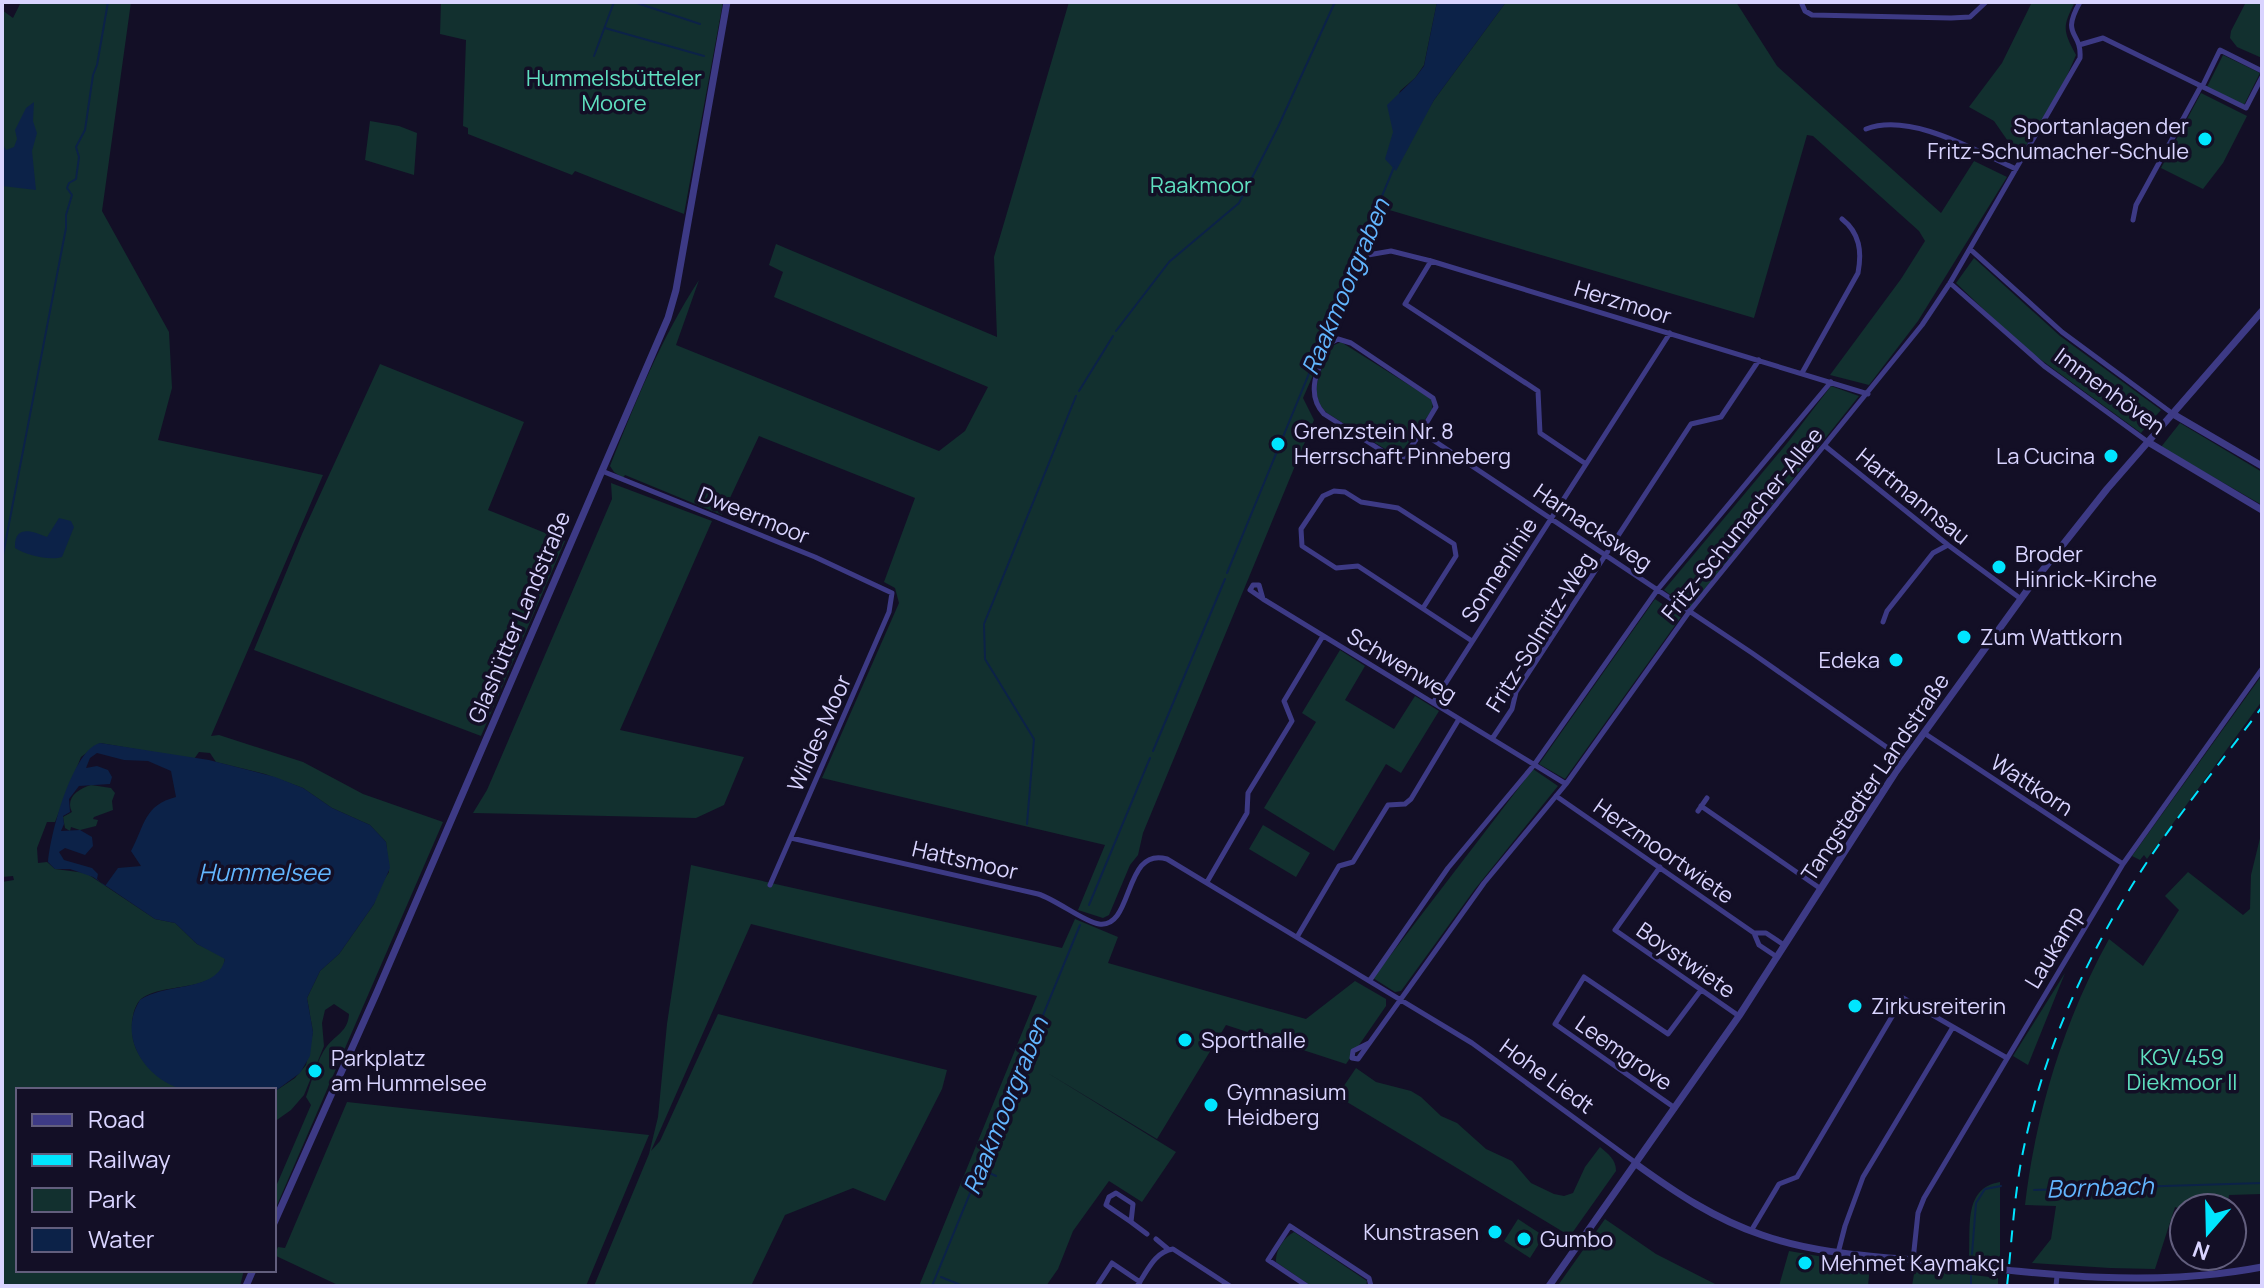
<svg xmlns="http://www.w3.org/2000/svg" width="2264" height="1288" font-family="Manrope,sans-serif">
<style>
.green{fill:#12302f}
.water{fill:#0c2248;fill-rule:evenodd}
.lines{fill:none;stroke-linecap:round;stroke-linejoin:round}
.stream{stroke:#0c2248;stroke-width:2}
.minor{stroke:#3d3a85;stroke-width:5}
.tertiary{stroke:#3d3a85;stroke-width:7}
.rail{stroke:#00e5ff;stroke-width:2;stroke-dasharray:12 10;stroke-linecap:butt}
.poi-dot{fill:#00e5ff;stroke:#130f26;stroke-width:3}
.labels{text-anchor:middle;stroke-width:7;stroke-linejoin:round;paint-order:stroke}
.park-label{font-size:22px;fill:#5fe0c0;stroke:#130f26}
.poi-label{font-size:22px;fill:#d9d4ff;stroke:#130f26;text-anchor:start}
.street-label{font-size:22px;fill:#d9d4ff;stroke:#130f26}
.water-label{font-size:24px;font-style:italic;fill:#62b6ff;stroke:#130f26}
</style>
<rect width="100%" height="100%" fill="#130f26"/>
<!-- green -->
<path class="green" d="M 19,2 L 131,2 L 102,211 L 169,332 L 172,388 L 158,440 L 323,475 L 211,736 L 219,735 L 303,762 L 363,794 L 443,822 L 274,1212 L 274,1191 L 311,1105 L 306,1097 C 312,1081 317,1059 327,1046 C 337,1034 348,1031 349,1014 L 334,1004 L 325,1010 L 322,1023 L 324,1046 L 304,1095 L 291,1110 L 274,1122 L 274,1092 L 295,1078 L 306,1065 L 313,1032 L 307,998 L 320,971 L 339,954 L 374,904 L 380,886 L 389,872 L 386,842 L 370,825 L 332,808 L 303,788 L 265,774 L 216,762 L 210,753 L 199,752 L 194,759 L 100,743 L 81,757 L 55,822 L 47,822 L 37,848 L 38,863 L 47,862 L 55,869 L 86,873 L 155,919 L 175,923 L 197,944 L 225,957 C 223,994 164,981 141,999 C 135,1005 133,1014 132,1022 C 130,1060 155,1075 186,1090 L 18,1090 L 18,1270 L 244,1270 L 240,1286 L 2,1286 L 2,882 L 14,880 L 13,876 L 2,877 L 2,10 L 13,18 L 20,4 Z
M 441,2 L 723,2 L 684,214 L 575,171 L 572,175 L 468,134 L 468,128 L 463,126 L 466,40 L 440,34 Z
M 1069,2 L 1437,2 L 1424,65 L 1415,78 L 1400,91 L 1391,117 L 1391,120 L 1419,125 L 1434,100 L 1506,2 L 1736,2 L 1777,66 L 1941,213 L 1974,161 L 2007,177 L 1918,321 L 1869,385 L 1830,375 L 1901,279 L 1925,241 L 1919,231 L 1813,136 L 1807,135 L 1754,318 L 1386,209 L 1303,398 L 1314,420 L 1143,833 L 1138,855 L 1130,865 L 1109,915 L 1103,918 L 1078,910 L 1105,845 L 822,778 L 899,603 L 895,588 L 884,582 L 915,498 L 759,436 L 722,515 L 625,475 L 623,478 L 614,472 L 610,466 C 636,401 661,338 699,280 L 676,345 L 939,451 L 965,431 L 988,387 L 774,297 L 783,272 L 769,265 L 776,244 L 997,337 L 994,257 Z
M 2032,2 L 2075,2 C 2062,27 2063,31 2076,55 L 2063,85 L 2019,157 L 1994,121 L 1969,107 L 2002,63 Z
M 2246,2 L 2262,2 L 2262,58 L 2237,47 L 2230,38 L 2231,31 Z
M 2223,55 L 2260,73 L 2244,105 L 2207,87 Z
M 2201,93 L 2247,116 L 2223,163 L 2203,189 L 2161,168 Z
M 370,121 L 399,126 L 417,133 L 414,175 L 365,160 Z
M 1974,258 L 2060,336 L 2161,410 L 2141,433 L 2022,346 L 1956,283 Z
M 1341,342 L 1433,400 L 1432,410 L 1398,457 L 1327,413 C 1305,393 1323,368 1332,346 Z
M 380,364 L 524,422 L 488,510 L 565,541 L 481,736 L 254,650 L 302,534 Z
M 1831,386 L 1859,396 L 1689,609 L 1664,590 L 1788,442 Z
M 2180,423 L 2262,472 L 2262,505 L 2161,447 Z
M 611,483 L 712,521 L 620,730 L 744,757 L 724,805 L 696,818 L 473,813 L 487,790 L 612,499 Z
M 1655,599 L 1681,617 L 1565,779 L 1539,764 Z
M 1340,650 L 1365,666 L 1345,700 L 1394,729 L 1415,696 L 1439,711 L 1401,773 L 1386,764 L 1334,851 L 1264,808 L 1316,722 L 1302,713 Z
M 2262,675 L 2262,701 L 2147,859 L 2144,855 L 2140,860 L 2132,856 Z
M 1533,769 L 1558,786 L 1475,889 L 1401,991 L 1395,992 L 1373,978 Z
M 91,785 L 111,788 L 115,793 L 112,801 L 113,810 L 94,817 L 93,819 L 98,820 L 96,826 L 80,830 L 71,827 L 70,831 L 65,828 L 63,817 L 72,812 C 65,798 78,789 91,785 Z
M 1263,825 L 1310,853 L 1296,877 L 1249,849 Z
M 2262,830 L 2262,1194 L 2229,1195 L 2227,1208 L 2184,1210 L 2175,1207 L 2155,1269 L 2110,1268 L 2032,1263 L 2051,1239 L 2056,1206 L 2025,1205 C 2036,1111 2064,1021 2109,939 L 2143,966 L 2179,910 L 2165,896 L 2188,872 L 2243,915 L 2250,909 L 2251,875 Z
M 691,865 L 1062,948 L 1075,919 L 1118,937 L 1108,963 L 1306,1019 L 1355,981 L 1386,999 L 1386,1006 L 1346,1064 L 1226,1025 L 1157,1139 L 1046,1072 L 1176,1152 L 1142,1202 L 1109,1181 L 1073,1231 L 1058,1269 L 1046,1286 L 919,1286 L 1037,996 L 751,924 L 651,1151 L 660,1141 L 718,1014 L 947,1070 L 942,1089 L 885,1201 L 853,1188 L 785,1215 L 751,1286 L 594,1286 L 649,1154 L 658,1117 L 667,1024 Z
M 2065,973 L 2028,1065 L 2013,1056 Z
M 1356,1068 L 1376,1082 L 1411,1091 L 1421,1097 L 1441,1116 L 1457,1123 L 1486,1149 L 1512,1161 L 1531,1183 L 1554,1194 L 1564,1196 L 1573,1193 L 1585,1167 L 1600,1147 C 1608,1154 1616,1159 1616,1171 L 1570,1236 L 1337,1096 Z
M 347,1102 L 649,1135 L 586,1286 L 340,1286 L 274,1255 L 278,1247 L 285,1248 Z
M 2000,1182 L 2000,1257 L 1969,1257 C 1971,1227 1963,1188 2000,1182 Z
M 1518,1219 L 1544,1236 L 1530,1258 L 1504,1241 Z
M 1605,1219 L 1656,1254 L 1719,1286 L 1559,1284 Z
M 1294,1232 L 1367,1281 L 1366,1286 L 1311,1286 L 1276,1262 C 1275,1251 1284,1237 1294,1232 Z
M 1789,1251 L 1870,1265 L 1868,1286 L 1779,1286 Z
M 1915,1268 L 1998,1278 L 1998,1286 L 1912,1286 Z"/>
<!-- water -->
<path class="water" d="M 1437,2 L 1506,2 L 1434,100 L 1396,171 L 1385,159 L 1393,132 L 1387,105 L 1415,78 L 1424,66 Z
M 34,102 L 33,121 L 37,133 L 32,151 L 36,190 L 2,186 L 2,143 L 6,150 L 14,147 L 17,139 L 15,130 L 26,108 Z
M 59,518 L 71,521 L 74,527 L 62,557 C 50,561 26,555 15,548 C 14,525 31,530 47,537 Z
M 100,743 L 209,760 L 275,777 L 303,788 L 332,808 L 370,825 L 386,842 L 390,868 L 374,904 L 339,954 L 320,971 L 307,998 L 313,1032 L 310,1056 L 300,1073 L 274,1092 L 274,1090 C 251,1090 208,1094 186,1090 C 147,1082 116,1037 140,1000 C 166,982 217,993 225,959 L 197,944 L 175,923 L 155,919 L 93,877 L 70,869 L 55,869 L 48,862 C 50,835 72,750 100,743 ZM 97,753 L 124,760 L 148,761 L 171,771 L 176,797 C 144,805 145,825 131,851 L 141,866 L 118,868 L 105,886 L 97,879 L 98,874 L 92,868 L 64,860 L 59,852 L 65,848 L 85,855 L 93,846 L 92,837 L 80,830 L 61,831 L 64,824 L 63,816 L 70,812 L 69,799 L 79,786 L 110,784 L 112,777 L 108,770 L 97,766 L 86,768 L 90,758 Z"/>
<g class="lines">
<!-- stream -->
<path class="stream" d="M 634,2 L 700,24
M 605,28 L 704,56
M 594,56 L 614,2
M 1116,331 L 1169,262 L 1239,203 L 1278,127 L 1335,2
M 1079,391 L 1113,336
M 2,560 L 66,228 L 66,215 L 72,195 L 67,188 L 69,183 L 76,179 L 79,157 L 76,147 L 85,130 L 93,75 L 97,65 L 108,2
M 1227,573 L 1394,167
M 1153,751 L 1225,579
M 1027,824 L 1034,739 L 985,659 L 984,624 L 1076,396
M 1089,905 L 1150,758
M 987,1172 L 996,1176
M 2034,1190 L 2262,1183
M 1972,1254 L 1976,1203 L 1985,1189 L 2001,1186
M 1971,1276 L 1971,1286
M 941,1277 L 963,1286
M 932,1286 L 1080,925"/>
<!-- minor -->
<path class="minor" d="M 1801,2 L 1805,11 L 1812,15 L 1951,18 L 1970,17 L 1986,2
M 2079,45 L 2103,38 L 2246,108 L 2262,77
M 2202,87 L 2220,50 L 2262,71
M 1866,129 C 1911,112 1976,151 2016,169
M 2133,220 L 2136,205 L 2201,86
M 1970,249 L 2062,332 L 2173,414
M 1368,255 L 1391,251 L 1431,261 L 1868,394
M 1431,261 L 1405,304 L 1538,391 L 1540,433 L 1586,464
M 1950,283 L 2044,366 L 2148,442
M 1802,373 L 1858,273 C 1862,252 1860,233 1842,219
M 1421,432 L 1405,456 L 1398,461 L 1324,414 C 1304,393 1319,365 1330,343 L 1338,339 L 1351,343 L 1433,398 L 1436,407 L 1421,432 L 1752,653 L 1905,760
M 1825,446 L 1948,545 L 2021,599
M 602,471 L 815,557 L 892,593 L 889,612 L 770,885
M 1263,599 L 1250,590 L 1253,585 L 1259,585 L 1263,599 L 1566,784
M 1423,608 L 1456,556 L 1454,544 L 1398,508 L 1361,502 L 1345,492 L 1334,491 L 1323,496 L 1301,529 L 1302,546 L 1336,568 L 1358,566 L 1472,641
M 1883,622 L 1887,611 L 1933,553 L 1948,545
M 1433,703 L 1670,333
M 1924,733 L 2123,864
M 1492,739 L 1512,709 L 1516,692 L 1691,424 L 1721,417 L 1759,360
M 1556,796 L 1754,933 L 1759,945 L 1777,957
M 1701,806 L 1821,889
M 1698,811 L 1707,798
M 791,838 L 1038,894 C 1057,900 1084,922 1099,924 C 1134,929 1123,846 1167,859 L 1472,1043 L 1636,1163
M 1660,867 L 1615,930 L 1739,1016
M 1207,882 L 1247,813 L 1248,793 L 1292,721 L 1284,701 L 1323,636
M 1754,933 L 1766,933 L 1784,945
M 1297,937 L 1339,866 L 1353,862 L 1388,805 L 1405,804 L 1411,799 L 1459,719
M 1370,980 L 1448,868 L 1534,765 L 1658,589 L 1831,382
M 1369,1043 L 1353,1051 L 1352,1058 L 1358,1059 L 1484,883 L 1566,784 L 1689,612 L 1922,325 L 1950,283 L 2080,58 C 2082,30 2060,38 2080,2
M 1675,1108 L 1555,1024 L 1584,977 L 1668,1034 L 1701,990
M 1131,1222 L 1106,1205 L 1109,1197 L 1116,1193 L 1133,1204 L 1131,1222 L 1147,1234
M 1751,1231 L 1779,1184 L 1797,1177 L 1903,998 L 2007,1058
M 1156,1239 L 1168,1249
M 1838,1253 L 1845,1226 L 1863,1177 L 1953,1027
M 1913,1260 L 1918,1213 L 1924,1198 L 2123,864 L 2262,669
M 1097,1286 L 1112,1263 L 1140,1282
M 1137,1286 C 1147,1272 1154,1252 1173,1249 L 1230,1286
M 1307,1286 L 1268,1260 L 1290,1226 L 1369,1278 L 1371,1286
M 2056,1286 L 2057,1276"/>
<!-- tertiary -->
<path class="tertiary" d="M 2173,414 L 2262,466
M 2148,442 L 2262,510
M 1636,1164 C 1676,1193 1715,1219 1762,1235 C 1819,1255 1877,1256 1936,1262 C 2045,1275 2153,1288 2262,1267
M 274,1223 L 377,992 L 668,318 L 676,290 L 727,2
M 246,1286 L 253,1270
M 1549,1286 L 1739,1016 L 1895,773 L 2031,585 L 2107,489 L 2262,311"/>
<!-- rail -->
<path class="rail" d="M 2007,1286 C 2012,1240 2014,1193 2024,1147 C 2044,1051 2084,962 2136,879 C 2174,819 2220,764 2262,707"/>
</g>
<!-- markers -->
<g class="poi-dot">
<circle cx="2205" cy="139" r="8"/>
<circle cx="1278" cy="444" r="8"/>
<circle cx="2111" cy="456" r="8"/>
<circle cx="1999" cy="567" r="8"/>
<circle cx="1964" cy="637" r="8"/>
<circle cx="1896" cy="660" r="8"/>
<circle cx="1855" cy="1006" r="8"/>
<circle cx="1185" cy="1040" r="8"/>
<circle cx="315" cy="1071" r="8"/>
<circle cx="1211" cy="1105" r="8"/>
<circle cx="1495" cy="1232" r="8"/>
<circle cx="1524" cy="1239" r="8"/>
<circle cx="1805" cy="1263" r="8"/>
</g>
<g class="labels">
<!-- park labels -->
<g class="park-label">
<text x="614" y="86">Hummelsbütteler<tspan x="614" dy="25">Moore</tspan></text>
<text x="1201" y="193">Raakmoor</text>
<text x="2182" y="1065">KGV 459<tspan x="2182" dy="25">Diekmoor II</tspan></text>
</g>
<!-- poi labels -->
<g class="poi-label">
<text x="2189" y="134" text-anchor="end">Sportanlagen der<tspan x="2189" dy="25">Fritz-Schumacher-Schule</tspan></text>
<text x="1294" y="439">Grenzstein Nr. 8<tspan x="1294" dy="25">Herrschaft Pinneberg</tspan></text>
<text x="2095" y="464" text-anchor="end">La Cucina</text>
<text x="2015" y="562">Broder<tspan x="2015" dy="25">Hinrick-Kirche</tspan></text>
<text x="1980" y="645">Zum Wattkorn</text>
<text x="1880" y="668" text-anchor="end">Edeka</text>
<text x="1871" y="1014">Zirkusreiterin</text>
<text x="1201" y="1048">Sporthalle</text>
<text x="331" y="1066">Parkplatz<tspan x="331" dy="25">am Hummelsee</tspan></text>
<text x="1227" y="1100">Gymnasium<tspan x="1227" dy="25">Heidberg</tspan></text>
<text x="1479" y="1240" text-anchor="end">Kunstrasen</text>
<text x="1540" y="1247">Gumbo</text>
<text x="1821" y="1271">Mehmet Kaymakçı</text>
</g>
<!-- street labels -->
<g class="street-label">
<text transform="translate(1623 302) rotate(17)" y="8">Herzmoor</text>
<text transform="translate(2110 391) rotate(36)" y="8">Immenhöven</text>
<text transform="translate(1913 496) rotate(39)" y="8">Hartmannsau</text>
<text transform="translate(754 515) rotate(22)" y="8">Dweermoor</text>
<text transform="translate(1742 524) rotate(-51)" y="8">Fritz-Schumacher-Allee</text>
<text transform="translate(1593 527) rotate(34)" y="8">Harnacksweg</text>
<text transform="translate(1499 570) rotate(-57)" y="8">Sonnenlinie</text>
<text transform="translate(519 617) rotate(-67)" y="8">Glashütter Landstraße</text>
<text transform="translate(1540 632) rotate(-58)" y="8">Fritz-Solmitz-Weg</text>
<text transform="translate(1402 665) rotate(31)" y="8">Schwenweg</text>
<text transform="translate(819 733) rotate(-66)" y="8">Wildes Moor</text>
<text transform="translate(1875 777) rotate(-56)" y="8">Tangstedter Landstraße</text>
<text transform="translate(2032 785) rotate(33)" y="8">Wattkorn</text>
<text transform="translate(1664 851) rotate(35)" y="8">Herzmoortwiete</text>
<text transform="translate(965 860) rotate(13)" y="8">Hattsmoor</text>
<text transform="translate(2054 947) rotate(-59)" y="8">Laukamp</text>
<text transform="translate(1686 960) rotate(35)" y="8">Boystwiete</text>
<text transform="translate(1624 1053) rotate(35)" y="8">Leemgrove</text>
<text transform="translate(1547 1076) rotate(36)" y="8">Hohe Liedt</text>
</g>
<!-- water labels -->
<g class="water-label">
<text transform="translate(1346 287) rotate(-67)" y="8">Raakmoorgraben</text>
<text x="264" y="881">Hummelsee</text>
<text transform="translate(1006 1106) rotate(-68)" y="8">Raakmoorgraben</text>
<text transform="translate(2100 1188) rotate(-2)" y="8">Bornbach</text>
</g>
</g>
<!-- border -->
<rect width="2264" height="1288" fill="none" stroke="#d9d4ff" stroke-width="8"/>
<!-- legend -->
<rect x="16" y="1088" width="260" height="184" fill="#130f26" stroke="#625e7d" stroke-width="2"/>
<rect x="32" y="1114" width="40" height="12" fill="#3d3a85" stroke="#625e7d" stroke-width="2"/>
<text x="88" y="1128" font-size="24" fill="#d9d4ff">Road</text>
<rect x="32" y="1154" width="40" height="12" fill="#00e5ff" stroke="#625e7d" stroke-width="2"/>
<text x="88" y="1168" font-size="24" fill="#d9d4ff">Railway</text>
<rect x="32" y="1188" width="40" height="24" fill="#12302f" stroke="#625e7d" stroke-width="2"/>
<text x="88" y="1208" font-size="24" fill="#d9d4ff">Park</text>
<rect x="32" y="1228" width="40" height="24" fill="#0c2248" stroke="#625e7d" stroke-width="2"/>
<text x="88" y="1248" font-size="24" fill="#d9d4ff">Water</text>
<!-- north arrow -->
<g transform="translate(2208 1232) rotate(200)"><circle r="38" fill="#130f26" stroke="#625e7d" stroke-width="2"/>
<path d="M0-6L14 30L0 20L-14 30Z" fill="#00e5ff"/>
<text y="-12" font-size="22" font-weight="bold" text-anchor="middle" fill="#d9d4ff">N</text>
</g>
</svg>
